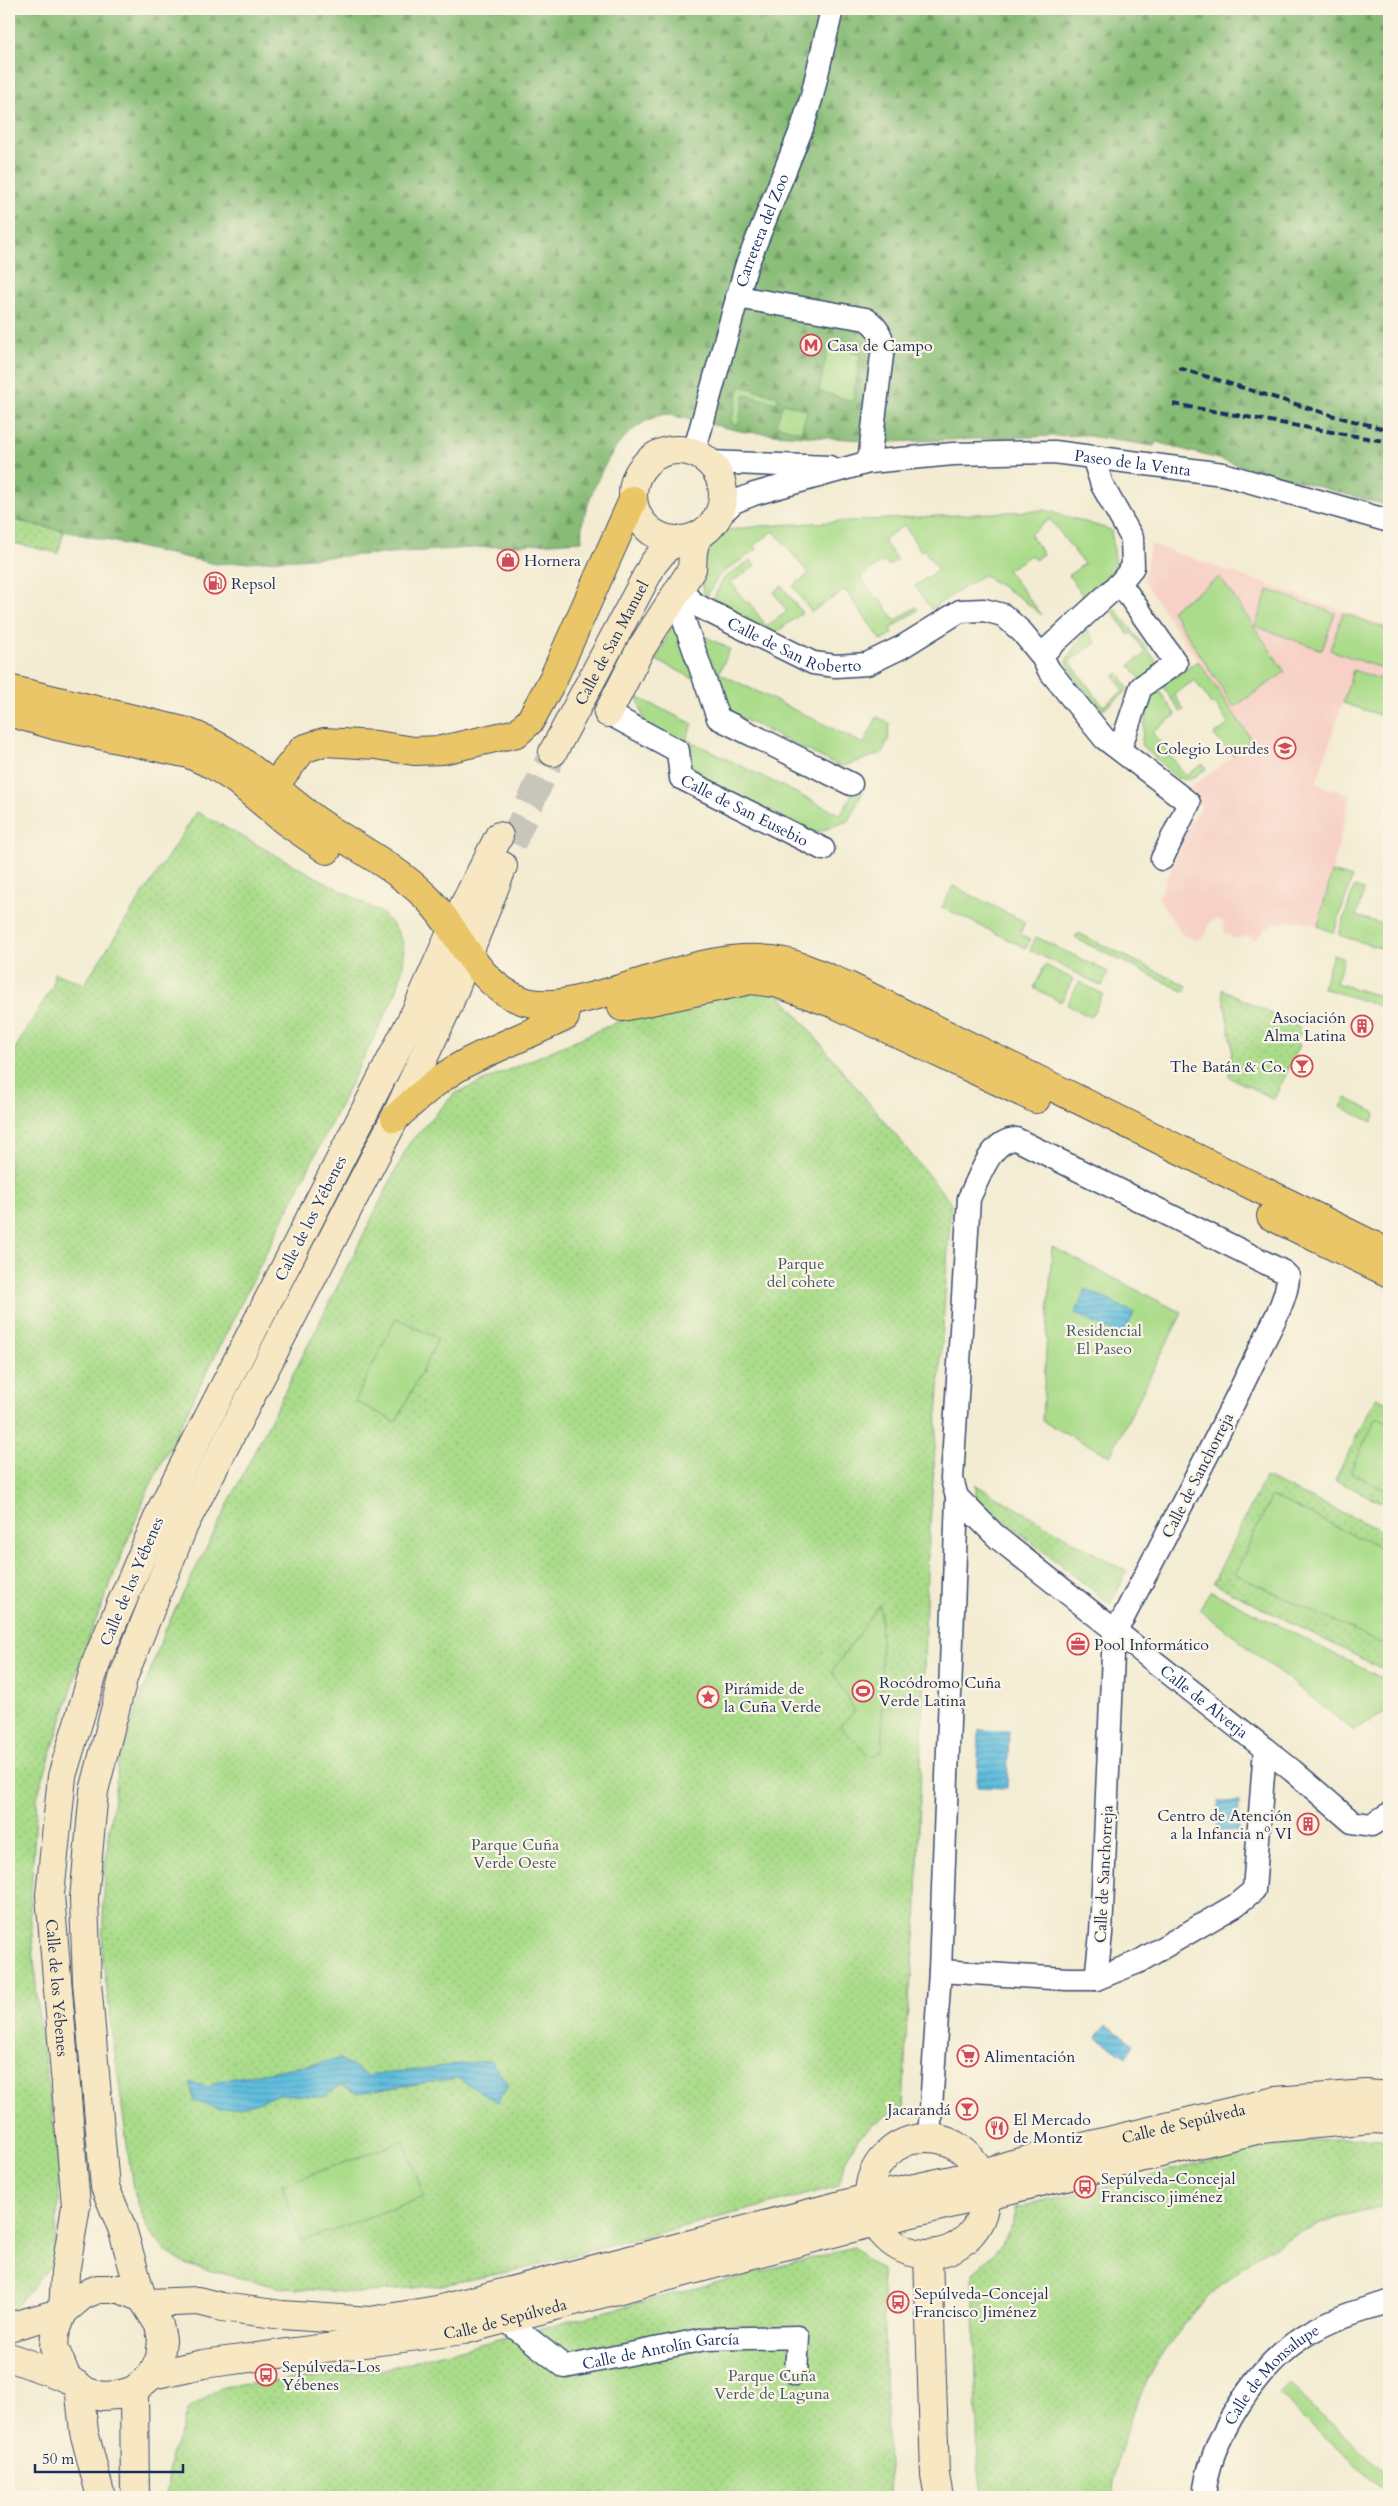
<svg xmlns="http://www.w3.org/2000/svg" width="1398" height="2506" font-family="Cardo,serif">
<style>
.built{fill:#f7d1c6}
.grass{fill:url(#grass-dots);stroke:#628674}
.forest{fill:url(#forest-firs);stroke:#51766a}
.garden{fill:#aadc8a;stroke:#628674}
.water{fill:url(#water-rules);stroke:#3d769e}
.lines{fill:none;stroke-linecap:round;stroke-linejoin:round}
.secondary-tunnel{stroke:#c8c6bb;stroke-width:28;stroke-dasharray:28 14;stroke-linecap:butt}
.street-casing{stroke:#3b4b6f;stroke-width:25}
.secondary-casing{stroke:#3b4b6f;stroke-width:30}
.highway-casing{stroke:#3b4b6f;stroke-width:30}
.street{stroke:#fff;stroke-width:22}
.secondary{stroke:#f7e8c3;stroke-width:28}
.highway{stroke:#ebc669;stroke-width:28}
.rail{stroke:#1b2f5e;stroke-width:4;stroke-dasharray:8 4;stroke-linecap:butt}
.labels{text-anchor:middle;stroke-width:4.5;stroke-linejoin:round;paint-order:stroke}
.street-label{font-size:16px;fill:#1b2f5e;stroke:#fcf5e5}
.poi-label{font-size:16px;fill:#1b2f5e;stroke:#fcf5e5;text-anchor:start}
.park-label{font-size:16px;fill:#3f5a69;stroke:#fcf5e5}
</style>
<defs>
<pattern id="grass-dots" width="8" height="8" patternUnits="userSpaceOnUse" patternTransform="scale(1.25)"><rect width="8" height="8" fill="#aadc8a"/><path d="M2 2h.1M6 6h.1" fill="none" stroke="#92bd7a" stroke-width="1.8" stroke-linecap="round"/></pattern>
<pattern id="forest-firs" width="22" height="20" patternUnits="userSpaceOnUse" patternTransform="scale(1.25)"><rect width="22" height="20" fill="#87bc76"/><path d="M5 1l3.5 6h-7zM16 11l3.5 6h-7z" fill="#6e9964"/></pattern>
<pattern id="water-rules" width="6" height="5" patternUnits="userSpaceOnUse" patternTransform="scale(1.25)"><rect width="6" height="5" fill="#5fbdde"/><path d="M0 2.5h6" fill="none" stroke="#4e9ab7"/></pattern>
</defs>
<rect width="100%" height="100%" fill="#fcf5e5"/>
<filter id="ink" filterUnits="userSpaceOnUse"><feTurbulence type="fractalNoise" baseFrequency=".02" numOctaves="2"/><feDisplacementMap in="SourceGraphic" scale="10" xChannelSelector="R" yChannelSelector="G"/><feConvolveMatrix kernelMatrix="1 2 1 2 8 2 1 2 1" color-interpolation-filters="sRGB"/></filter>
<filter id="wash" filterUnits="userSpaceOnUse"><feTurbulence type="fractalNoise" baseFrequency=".0096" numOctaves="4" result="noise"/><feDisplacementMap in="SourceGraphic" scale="20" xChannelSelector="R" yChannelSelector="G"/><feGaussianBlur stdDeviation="1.12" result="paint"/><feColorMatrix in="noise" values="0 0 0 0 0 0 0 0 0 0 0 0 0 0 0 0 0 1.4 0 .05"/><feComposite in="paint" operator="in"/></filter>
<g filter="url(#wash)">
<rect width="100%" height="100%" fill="#f3ecd2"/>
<!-- built -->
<path class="built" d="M 1151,544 L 1389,627 L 1389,682 L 1353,671 L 1316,784 L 1351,795 L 1318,926 L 1301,921 L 1283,922 L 1266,928 L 1255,940 L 1247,936 L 1235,939 L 1225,933 L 1223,921 L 1214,919 L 1208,925 L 1206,935 L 1197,940 L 1192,939 L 1187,936 L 1183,936 L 1158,898 L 1193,817 L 1201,810 L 1199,798 L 1189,789 L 1227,761 L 1251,739 L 1143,580 Z"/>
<!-- grass -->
<path class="grass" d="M 9,519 L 64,531 L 58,553 L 9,542 Z
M 197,812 L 382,913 C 387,920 396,927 399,934 C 409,952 401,975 396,993 L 146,1494 L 84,1650 L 37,1797 L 30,1910 L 39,2022 L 60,2171 L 54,2262 L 14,2309 L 9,2311 L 9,1059 L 53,986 L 54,973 L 84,984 Z
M 761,971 L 951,1203 L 927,1571 L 916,1929 L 907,2019 L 903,2109 C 867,2121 845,2148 839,2186 L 512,2271 L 442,2285 L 358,2293 L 282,2288 L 187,2265 L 165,2251 L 148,2229 L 133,2190 L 102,1953 L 105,1866 L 119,1759 L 164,1632 L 410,1142 L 454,1094 L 719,977 Z
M 1222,989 L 1302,1029 L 1295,1042 L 1300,1045 L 1274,1099 L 1229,1077 L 1232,1046 Z
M 1376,1397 L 1389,1403 L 1389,1506 L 1335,1480 Z
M 1265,1477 L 1389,1534 L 1388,1672 L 1213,1583 Z
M 976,1485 L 1127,1572 L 1110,1604 L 976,1498 Z
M 1360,2138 L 1389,2139 L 1389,2206 C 1242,2226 1128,2351 1112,2497 L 982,2497 L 978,2461 L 973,2273 C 996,2254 1010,2237 1016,2208 L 1252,2151 L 1293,2143 Z
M 854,2247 L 867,2260 L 882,2270 L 888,2471 L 891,2497 L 166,2497 L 171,2456 L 189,2409 L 221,2387 L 380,2370 Z"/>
<!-- forest -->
<path class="forest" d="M 9,9 L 1389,9 L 1389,506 L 1156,442 L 1154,446 L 1082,435 L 891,442 L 745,432 L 665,414 C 625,423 604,461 591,496 C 585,513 580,523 582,541 L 216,564 L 9,519 Z"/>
<!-- garden -->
<path class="garden" d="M 830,338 L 839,341 L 842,349 L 860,355 L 853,401 L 819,391 Z
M 740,386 L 778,396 L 778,401 L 776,403 L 745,395 L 738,425 L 731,423 Z
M 783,403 L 807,410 L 801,432 L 776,425 Z
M 1046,510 L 1111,530 L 1116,566 L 1086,601 L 1069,575 L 1084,564 L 1050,519 L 1030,534 L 1043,554 L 1035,560 L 1031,555 L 1007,570 L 1042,615 L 1019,597 L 983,575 L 931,609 L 915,586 L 938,570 L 924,549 L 921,551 L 904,525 L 883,540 L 897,560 L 888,566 L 884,561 L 861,577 L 876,599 L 879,597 L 895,621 L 916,607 L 918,610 L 890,629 L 892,634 L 882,641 L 845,590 L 811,612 L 793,586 L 809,574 L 774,531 L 754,545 L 757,549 L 719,575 L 706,598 C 695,574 708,551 721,531 L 761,526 Z
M 751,560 L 755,566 L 731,582 L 746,603 L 749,602 L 766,626 L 787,612 L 774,592 L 782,586 L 802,613 L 775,633 L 712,602 L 723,579 Z
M 1220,577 L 1285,672 L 1234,707 L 1171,610 Z
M 1268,590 L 1335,613 L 1322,650 L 1255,626 Z
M 1111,609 L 1115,609 L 1161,667 L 1141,681 L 1130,665 L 1146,653 L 1132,633 L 1129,635 Z
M 1343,613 L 1389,630 L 1389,671 L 1330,650 Z
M 674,622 L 697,680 L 656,660 Z
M 1087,629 L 1096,643 L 1069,661 L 1103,706 L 1124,691 L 1114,676 L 1119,673 L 1129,690 L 1102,710 L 1075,679 L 1066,660 Z
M 696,632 L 730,649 L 719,673 L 864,744 L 877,717 L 890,723 L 888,740 L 882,753 L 841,767 L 721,708 Z
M 1198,661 L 1251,739 L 1233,756 L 1214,735 L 1229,724 L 1215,704 L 1212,705 L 1195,680 L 1174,694 L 1184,710 L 1180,712 L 1162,685 Z
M 1353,670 L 1389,682 L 1389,718 L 1343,703 Z
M 1157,688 L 1176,715 L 1152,732 L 1186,776 L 1203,764 L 1206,769 L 1189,780 L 1177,778 L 1141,745 L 1150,694 Z
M 637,697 L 693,724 L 686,739 L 841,815 L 855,788 L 863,792 L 848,821 L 815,833 L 684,769 L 646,726 Z
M 1332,872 L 1352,878 L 1334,933 L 1318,926 Z
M 953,886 L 1025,922 L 1020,934 L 1030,939 L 1026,948 L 942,907 Z
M 1354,887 L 1364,890 L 1356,916 L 1389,926 L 1389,951 L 1339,935 Z
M 1078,933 L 1187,986 L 1185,992 L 1075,938 Z
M 1036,937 L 1108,972 L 1102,986 L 1030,950 Z
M 1333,954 L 1344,958 L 1336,983 L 1389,999 L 1389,1009 L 1323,988 Z
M 1045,965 L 1073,979 L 1061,1002 L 1034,988 Z
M 1079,982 L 1103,994 L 1091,1017 L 1067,1005 Z
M 1346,1098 L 1376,1113 L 1372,1122 L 1341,1107 Z
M 1052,1247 L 1182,1313 L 1110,1456 L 1042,1421 Z
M 396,1318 L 438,1339 L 396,1422 L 355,1401 Z
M 1377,1417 L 1389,1423 L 1389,1492 L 1350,1472 Z
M 1272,1496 L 1389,1552 L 1389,1628 L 1382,1644 L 1235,1574 Z
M 1211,1591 L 1389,1682 L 1389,1711 L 1353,1730 L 1199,1609 Z
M 880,1604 L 883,1749 L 872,1757 L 840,1726 L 855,1711 L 832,1671 Z
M 404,2141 L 424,2197 L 302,2241 L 282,2185 Z
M 1288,2384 L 1389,2476 L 1389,2486 L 1385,2491 L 1278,2394 Z"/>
<!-- water -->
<path class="water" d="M 1086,1289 L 1134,1313 L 1122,1337 L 1075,1313 Z
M 979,1730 L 1009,1731 L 1007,1788 L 977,1787 Z
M 1218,1801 L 1239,1802 L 1238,1832 L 1217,1831 Z
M 1106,2025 L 1134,2044 L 1126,2057 L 1097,2037 Z
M 340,2059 L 368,2076 L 490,2060 L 508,2084 L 498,2102 L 458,2078 L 358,2093 L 340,2086 L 324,2097 L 280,2094 L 240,2108 L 219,2109 L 194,2101 L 190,2083 L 209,2087 L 218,2081 Z"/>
</g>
<g filter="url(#ink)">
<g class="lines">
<!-- secondary-tunnel -->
<path class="secondary-tunnel" d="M 512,843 L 553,752"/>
<!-- street casing -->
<g class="street-casing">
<g id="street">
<path d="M 737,297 L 866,319 C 877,326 882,334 883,347 L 869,462"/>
<path id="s1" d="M 694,452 L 746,267 L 802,128 L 812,96 L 832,9"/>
<path d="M 710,462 L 829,467"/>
<path id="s2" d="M 717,518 L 734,502 L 754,494 L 869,462 L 953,454 L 1054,452 L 1223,474 L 1389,521"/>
<path d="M 1120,583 L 1176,663 L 1141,687 L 1120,749"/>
<path id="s3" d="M 684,585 C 685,598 691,602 702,608 L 813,663 L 836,666 L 867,664 L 902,647 L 960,611 L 984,610 L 1003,615 L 1022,632 L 1041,655 L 1049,670 L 1104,738 L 1189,803 L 1162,859"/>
<path d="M 682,615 L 718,718 L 851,784"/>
<path d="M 1041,655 L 1120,583 L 1133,567 L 1132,538 L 1102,485 L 1093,457"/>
<path id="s4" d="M 608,713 L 678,751 L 681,778 L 823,849"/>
<path id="s5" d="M 957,1497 L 999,1539 L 1293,1771 L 1352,1822 L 1371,1825 L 1389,1814"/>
<path d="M 940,1971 L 1067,1979 L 1096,1979 L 1138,1962 L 1236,1905 L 1254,1890 L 1265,1749"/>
<path d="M 929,2138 L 940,1971 L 955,1555 L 957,1497 L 952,1479 L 969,1198 C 980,1177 990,1140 1016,1139 L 1284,1272 L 1288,1276 C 1288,1300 1266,1335 1256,1357 C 1214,1445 1168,1531 1123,1618 L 1114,1631 L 1101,1934 L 1096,1979"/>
<path id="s6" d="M 504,2319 L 565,2367 L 705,2339 L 798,2337 L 796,2374"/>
<path id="s7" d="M 1204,2497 C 1209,2440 1256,2367 1304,2336 C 1331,2319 1359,2310 1389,2302"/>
</g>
</g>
<!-- secondary casing -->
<g class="secondary-casing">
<g id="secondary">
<circle cx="678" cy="495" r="45"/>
<path d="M 608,713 L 640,650 L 692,569 L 693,551 L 697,536"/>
<path id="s8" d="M 553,752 L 653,564 L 666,548 L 680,541"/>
<path id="s9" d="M 499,836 L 457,919 L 416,1011 L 163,1506 L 97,1660 L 62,1776 L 50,1895 L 76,2206 L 65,2273 L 63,2312 L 55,2334 L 54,2347 L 67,2378 L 87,2392 L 102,2396 L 118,2395 L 134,2390 L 152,2375 L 203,2364 L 464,2330 L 875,2222 L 1261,2129 L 1373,2119 L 1389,2120"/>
<circle cx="927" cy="2196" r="58"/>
<path d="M 928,2255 L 935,2475 L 939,2497"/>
<path d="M 142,2298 L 122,2228 L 105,2187 L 87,1982 L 84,1899 L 94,1791 L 124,1675 L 184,1525 L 395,1118 L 448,1006 L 503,866"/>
<path id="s10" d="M 148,2303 L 198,2301 L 222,2307 L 282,2315 L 370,2321 L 437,2310 L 868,2198 L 980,2174 L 1012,2164 L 1275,2101 L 1366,2094 L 1389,2096"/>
<path d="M 9,2327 L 63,2312 L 83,2295 L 98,2289 L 120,2289 L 142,2298 L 159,2325 L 162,2340 L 160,2358 L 152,2375"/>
<path d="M 9,2357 L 67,2378"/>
<path d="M 79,2386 L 84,2432 L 101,2497"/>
<path d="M 134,2390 L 135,2497"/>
</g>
</g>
<!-- highway casing -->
<g class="highway-casing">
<path id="highway" d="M 9,689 L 184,731 C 239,750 267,784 313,818 C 349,844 392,864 425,896 C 460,929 473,982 521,1000 C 547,1010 579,1000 605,993 C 658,979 716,953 772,960 C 799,963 825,977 850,987 L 1389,1253
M 9,712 L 57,726 L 189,754 L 213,765 L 236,780 L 285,821 L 327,850
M 263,800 L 303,749 L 324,742 L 376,745 L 414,751 L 442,750 L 517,733 L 530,721 L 553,679 L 633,500
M 622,1007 L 751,980 L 779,984 L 835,1004 L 1036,1099
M 395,1118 C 420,1095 446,1071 478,1057 C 507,1043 536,1031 565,1017
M 1271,1216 L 1389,1273"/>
</g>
<!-- street -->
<use href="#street" class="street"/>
<!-- secondary -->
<use href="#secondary" class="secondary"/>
<!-- highway -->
<use href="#highway" class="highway"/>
<!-- rail -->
<path class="rail" d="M 1179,368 L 1334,416 L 1389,430
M 1173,404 L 1389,442"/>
</g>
</g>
<!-- icons -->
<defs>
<g id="metro-ring" transform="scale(1.125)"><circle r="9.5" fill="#fcf5e5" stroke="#d1495b" stroke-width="1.5"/><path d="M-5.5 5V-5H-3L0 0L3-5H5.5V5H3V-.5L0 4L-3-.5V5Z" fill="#d1495b"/></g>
<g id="shop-ring" transform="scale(1.125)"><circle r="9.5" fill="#fcf5e5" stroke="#d1495b" stroke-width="1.5"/><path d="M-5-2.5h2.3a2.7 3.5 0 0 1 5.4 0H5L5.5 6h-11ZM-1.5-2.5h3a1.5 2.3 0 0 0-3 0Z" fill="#d1495b"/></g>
<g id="fuel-ring" transform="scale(1.125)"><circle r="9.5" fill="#fcf5e5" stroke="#d1495b" stroke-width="1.5"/><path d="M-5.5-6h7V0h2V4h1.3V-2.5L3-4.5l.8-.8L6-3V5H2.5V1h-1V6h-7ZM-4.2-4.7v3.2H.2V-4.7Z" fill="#d1495b"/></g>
<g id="school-ring" transform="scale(1.125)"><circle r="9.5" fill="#fcf5e5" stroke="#d1495b" stroke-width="1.5"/><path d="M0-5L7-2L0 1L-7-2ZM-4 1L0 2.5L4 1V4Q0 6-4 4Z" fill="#d1495b"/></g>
<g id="building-ring" transform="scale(1.125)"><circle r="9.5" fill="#fcf5e5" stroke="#d1495b" stroke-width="1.5"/><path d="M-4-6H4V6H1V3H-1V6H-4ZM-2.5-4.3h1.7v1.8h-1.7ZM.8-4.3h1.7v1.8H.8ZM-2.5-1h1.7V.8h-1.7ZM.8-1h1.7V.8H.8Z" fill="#d1495b"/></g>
<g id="bar-ring" transform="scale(1.125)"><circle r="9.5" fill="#fcf5e5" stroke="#d1495b" stroke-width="1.5"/><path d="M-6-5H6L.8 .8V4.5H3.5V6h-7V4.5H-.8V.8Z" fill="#d1495b"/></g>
<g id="office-ring" transform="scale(1.125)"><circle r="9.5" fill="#fcf5e5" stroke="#d1495b" stroke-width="1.5"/><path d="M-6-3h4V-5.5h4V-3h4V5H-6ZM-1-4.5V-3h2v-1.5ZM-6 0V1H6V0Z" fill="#d1495b"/></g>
<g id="stadium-ring" transform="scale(1.125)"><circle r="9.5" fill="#fcf5e5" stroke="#d1495b" stroke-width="1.5"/><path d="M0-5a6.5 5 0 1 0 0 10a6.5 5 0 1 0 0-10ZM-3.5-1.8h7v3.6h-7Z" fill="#d1495b"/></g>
<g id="sight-ring" transform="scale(1.125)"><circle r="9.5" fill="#fcf5e5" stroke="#d1495b" stroke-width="1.5"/><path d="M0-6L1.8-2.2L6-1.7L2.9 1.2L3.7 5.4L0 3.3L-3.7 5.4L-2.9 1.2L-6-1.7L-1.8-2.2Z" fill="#d1495b"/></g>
<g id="supermarket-ring" transform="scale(1.125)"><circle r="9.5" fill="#fcf5e5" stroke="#d1495b" stroke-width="1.5"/><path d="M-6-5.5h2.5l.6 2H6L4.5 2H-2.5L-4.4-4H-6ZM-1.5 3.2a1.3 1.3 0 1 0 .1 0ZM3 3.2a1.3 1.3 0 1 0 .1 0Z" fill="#d1495b"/></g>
<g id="restaurant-ring" transform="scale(1.125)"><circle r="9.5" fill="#fcf5e5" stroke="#d1495b" stroke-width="1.5"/><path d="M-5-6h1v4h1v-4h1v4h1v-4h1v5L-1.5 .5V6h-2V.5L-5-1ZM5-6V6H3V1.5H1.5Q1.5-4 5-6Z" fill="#d1495b"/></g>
<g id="bus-ring" transform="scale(1.125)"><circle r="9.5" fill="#fcf5e5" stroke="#d1495b" stroke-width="1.5"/><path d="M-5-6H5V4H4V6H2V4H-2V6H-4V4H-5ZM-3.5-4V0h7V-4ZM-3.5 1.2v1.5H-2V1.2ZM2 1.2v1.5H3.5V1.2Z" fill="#d1495b"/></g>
</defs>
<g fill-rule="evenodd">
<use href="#metro-ring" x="811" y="345"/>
<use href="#shop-ring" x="508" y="560"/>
<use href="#fuel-ring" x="215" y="583"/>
<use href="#school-ring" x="1285" y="748"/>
<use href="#building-ring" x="1362" y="1026"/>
<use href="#bar-ring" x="1302" y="1066"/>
<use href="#office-ring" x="1078" y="1644"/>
<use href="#stadium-ring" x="863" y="1691"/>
<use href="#sight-ring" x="708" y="1697"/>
<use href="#building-ring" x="1308" y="1824"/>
<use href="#supermarket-ring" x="968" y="2056"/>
<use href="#bar-ring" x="967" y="2109"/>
<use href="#restaurant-ring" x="997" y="2128"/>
<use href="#bus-ring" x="1085" y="2187"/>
<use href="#bus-ring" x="898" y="2302"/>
<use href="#bus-ring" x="266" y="2375"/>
</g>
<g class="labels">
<!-- street labels -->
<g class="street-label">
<text dy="6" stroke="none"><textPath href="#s1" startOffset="232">Carretera del Zoo</textPath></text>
<text dy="6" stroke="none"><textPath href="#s2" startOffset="429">Paseo de la Venta</textPath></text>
<text dy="6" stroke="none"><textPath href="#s3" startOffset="132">Calle de San Roberto</textPath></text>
<text dy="6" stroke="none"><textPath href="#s8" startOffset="124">Calle de San Manuel</textPath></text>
<text dy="6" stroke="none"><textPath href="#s4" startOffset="178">Calle de San Eusebio</textPath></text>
<text transform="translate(310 1218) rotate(-63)" y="6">Calle de los Yébenes</text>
<text transform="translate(1197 1475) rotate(-63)" y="6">Calle de Sanchorreja</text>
<text transform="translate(131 1581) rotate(-67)" y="6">Calle de los Yébenes</text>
<text dy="6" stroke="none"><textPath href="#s5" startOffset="321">Calle de Alverja</textPath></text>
<text transform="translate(1103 1874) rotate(-87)" y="6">Calle de Sanchorreja</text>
<text dy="6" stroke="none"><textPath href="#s9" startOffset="1251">Calle de los Yébenes</textPath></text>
<text dy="6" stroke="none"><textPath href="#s10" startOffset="1061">Calle de Sepúlveda</textPath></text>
<text dy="6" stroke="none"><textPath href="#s9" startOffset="2101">Calle de Sepúlveda</textPath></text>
<text dy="6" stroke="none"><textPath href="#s6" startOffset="175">Calle de Antolín García</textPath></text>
<text dy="6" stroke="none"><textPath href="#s7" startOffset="144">Calle de Monsalupe</textPath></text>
</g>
<!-- poi labels -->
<g class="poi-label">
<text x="827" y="351">Casa de Campo</text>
<text x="524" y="566">Hornera</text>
<text x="231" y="589">Repsol</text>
<text x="1269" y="754" text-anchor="end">Colegio Lourdes</text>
<text x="1346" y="1023" text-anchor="end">Asociación<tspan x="1346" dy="18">Alma Latina</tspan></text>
<text x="1286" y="1072" text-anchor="end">The Batán &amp; Co.</text>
<text x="1094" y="1650">Pool Informático</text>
<text x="879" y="1688">Rocódromo Cuña<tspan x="879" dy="18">Verde Latina</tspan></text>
<text x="724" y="1694">Pirámide de<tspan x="724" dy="18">la Cuña Verde</tspan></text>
<text x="1292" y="1821" text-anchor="end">Centro de Atención<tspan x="1292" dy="18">a la Infancia nº VI</tspan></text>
<text x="984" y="2062">Alimentación</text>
<text x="951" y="2115" text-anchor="end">Jacarandá</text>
<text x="1013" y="2125">El Mercado<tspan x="1013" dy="18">de Montiz</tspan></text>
<text x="1101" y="2184">Sepúlveda-Concejal<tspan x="1101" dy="18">Francisco jiménez</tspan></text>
<text x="914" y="2299">Sepúlveda-Concejal<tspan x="914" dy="18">Francisco Jiménez</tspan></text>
<text x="282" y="2372">Sepúlveda-Los<tspan x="282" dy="18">Yébenes</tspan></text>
</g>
<!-- park labels -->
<g class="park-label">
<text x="801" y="1269">Parque<tspan x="801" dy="18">del cohete</tspan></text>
<text x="1104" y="1336">Residencial<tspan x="1104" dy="18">El Paseo</tspan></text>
<text x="515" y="1850">Parque Cuña<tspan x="515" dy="18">Verde Oeste</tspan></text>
<text x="772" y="2381">Parque Cuña<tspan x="772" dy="18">Verde de Laguna</tspan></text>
</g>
</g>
<!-- margin -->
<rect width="1398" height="2506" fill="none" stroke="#fcf5e5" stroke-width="30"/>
<!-- scale -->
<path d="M35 2464v8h148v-8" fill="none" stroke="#1b2f5e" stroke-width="2.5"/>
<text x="42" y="2464" font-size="15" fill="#1b2f5e" stroke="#fcf5e5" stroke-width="4" paint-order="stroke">50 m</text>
</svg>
